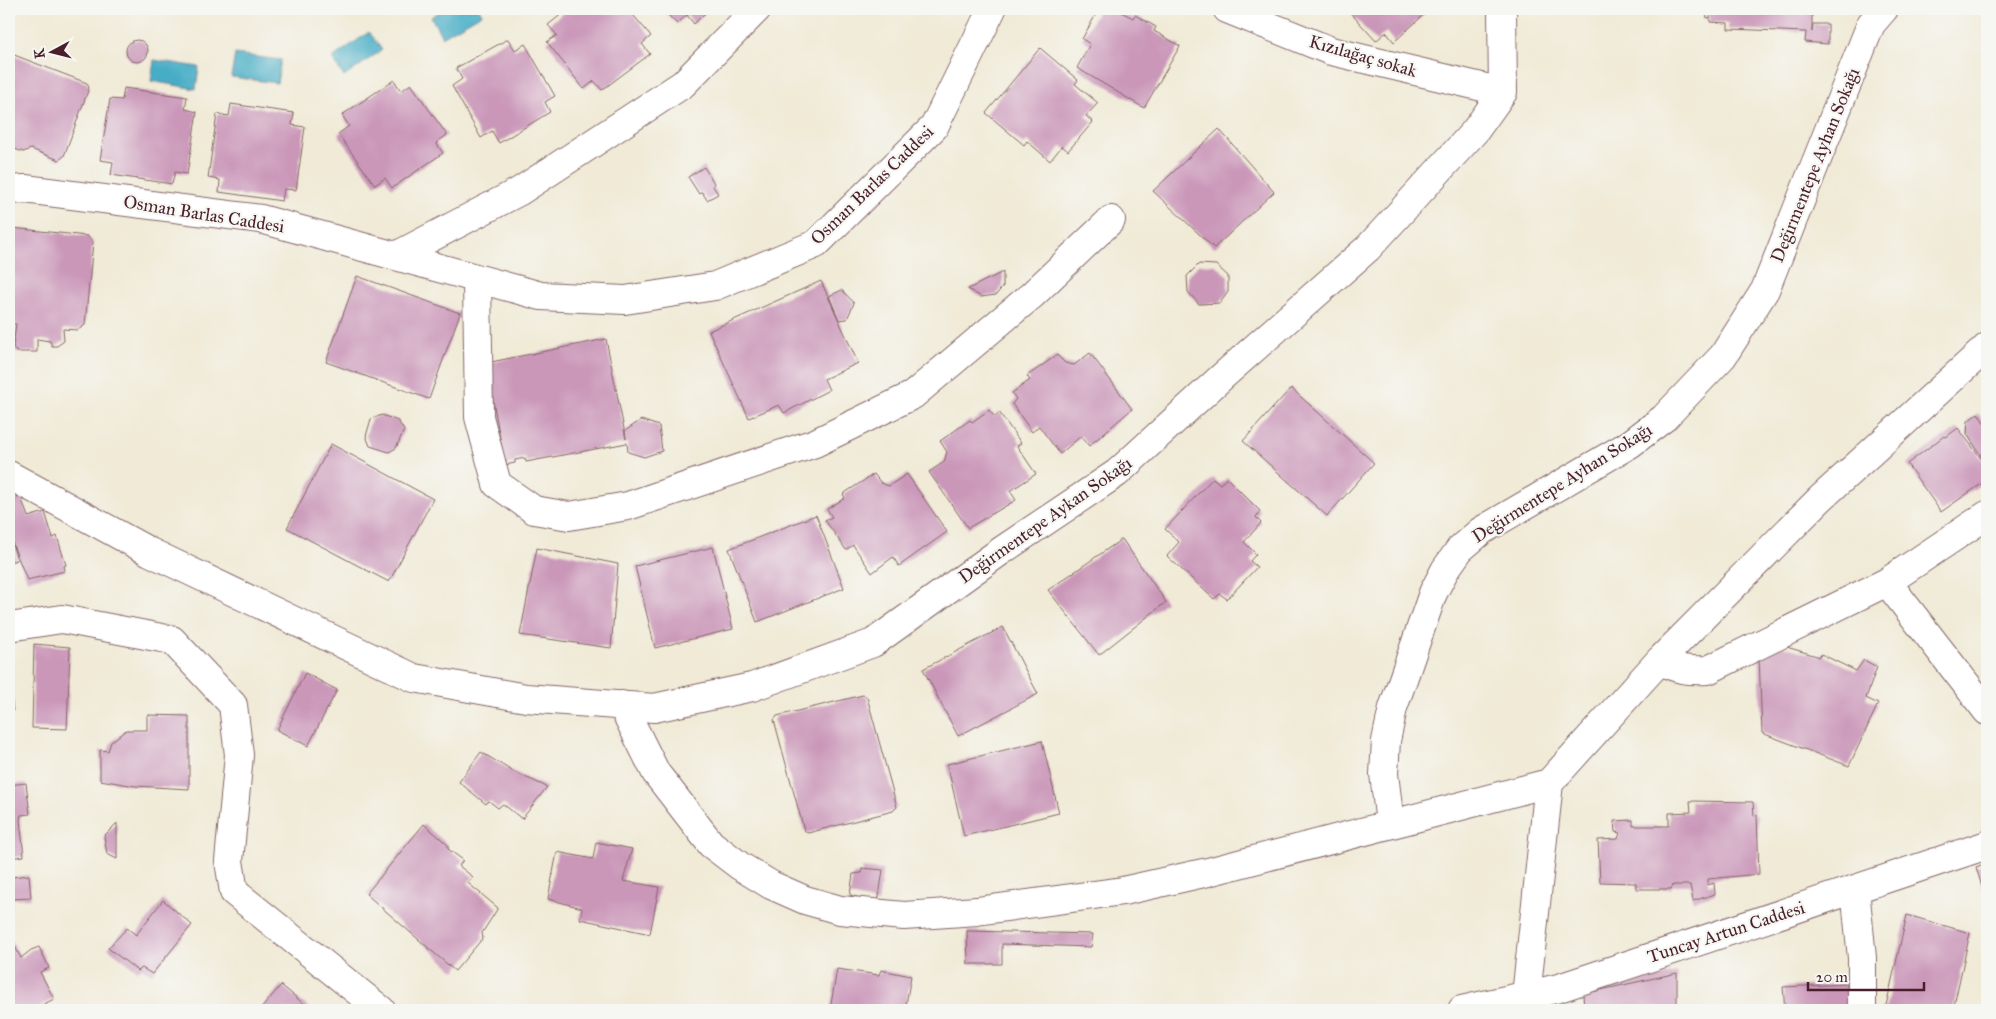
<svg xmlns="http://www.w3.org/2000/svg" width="1996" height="1019" font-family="'IM FELL Great Primer',serif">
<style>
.water{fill:#47adc6;stroke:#486678}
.building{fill:#ca97b9}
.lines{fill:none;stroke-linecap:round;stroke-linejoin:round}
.minor-casing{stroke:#846667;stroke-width:30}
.minor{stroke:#fff;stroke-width:28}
.labels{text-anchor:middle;stroke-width:4.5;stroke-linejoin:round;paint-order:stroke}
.street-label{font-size:18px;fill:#4a1f2b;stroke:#f6f6f2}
</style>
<rect width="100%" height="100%" fill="#f6f6f2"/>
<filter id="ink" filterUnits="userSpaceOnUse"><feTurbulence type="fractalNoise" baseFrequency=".02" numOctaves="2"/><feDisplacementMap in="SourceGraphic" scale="10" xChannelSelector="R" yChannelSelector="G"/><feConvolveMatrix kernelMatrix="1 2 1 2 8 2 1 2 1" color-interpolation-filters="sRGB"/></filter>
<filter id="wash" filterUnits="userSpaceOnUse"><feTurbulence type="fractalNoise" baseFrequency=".0096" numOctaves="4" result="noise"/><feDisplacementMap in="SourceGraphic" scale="20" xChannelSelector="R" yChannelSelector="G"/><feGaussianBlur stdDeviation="1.12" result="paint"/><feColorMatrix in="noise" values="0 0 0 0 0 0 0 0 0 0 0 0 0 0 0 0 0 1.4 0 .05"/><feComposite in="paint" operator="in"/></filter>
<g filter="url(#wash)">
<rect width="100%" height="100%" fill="#f0ead6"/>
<!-- water -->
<path class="water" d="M 445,9 L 479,9 L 482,14 L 442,37 L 431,17 Z
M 369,32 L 382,50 L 344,77 L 332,58 Z
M 235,54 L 281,60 L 277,83 L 231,77 Z
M 154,60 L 199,67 L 196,89 L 151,81 Z"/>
<g id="blocks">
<!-- building -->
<path class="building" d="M 568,9 L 628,9 L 651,36 L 642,44 L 650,54 L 602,90 L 594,81 L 584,89 L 547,42 L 557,35 L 548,25 Z
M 662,9 L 709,9 L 694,24 L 687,15 L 677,24 Z
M 1099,9 L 1115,9 L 1133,18 L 1135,15 L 1156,27 L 1154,31 L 1180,46 L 1144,108 L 1077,68 L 1090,44 L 1082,39 Z
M 1347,9 L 1430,9 L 1394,42 L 1386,32 L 1376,41 Z
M 1661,9 L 1812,9 L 1812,32 L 1813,24 L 1828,24 L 1828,44 L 1805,42 L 1806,32 L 1728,29 L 1728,23 L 1710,22 L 1710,17 L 1707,18 L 1706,13 L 1675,13 L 1675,11 Z
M 508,39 L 515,50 L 525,44 L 555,96 L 545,102 L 550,112 L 499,143 L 492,131 L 481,138 L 452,86 L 462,79 L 456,68 Z
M126 51a11 11 0 1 1 22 0a11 11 0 1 1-22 0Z
M 1040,48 L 1078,80 L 1075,84 L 1098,103 L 1086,116 L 1093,122 L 1068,151 L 1062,146 L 1050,161 L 1027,141 L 1024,145 L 986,113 Z
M 9,53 L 87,83 L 89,88 L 64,156 L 59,160 L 31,149 L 23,152 L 9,147 Z
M 394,80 L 401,91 L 411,84 L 447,135 L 436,143 L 443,153 L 392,188 L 385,178 L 375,185 L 338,134 L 349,126 L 342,115 Z
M 124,88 L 187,97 L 185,109 L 197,112 L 187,174 L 175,172 L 172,184 L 111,175 L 113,162 L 100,160 L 110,99 L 122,100 Z
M 231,104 L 294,113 L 292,125 L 305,127 L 296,190 L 284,189 L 282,201 L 219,192 L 220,180 L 208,178 L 217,114 L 229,116 Z
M 1219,129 L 1274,192 L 1214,248 L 1153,191 Z
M 704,167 L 714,183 L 713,186 L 718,194 L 707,200 L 702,192 L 699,194 L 688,177 Z
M 12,228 L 87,236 L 93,242 L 85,325 L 78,330 L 63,329 L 64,341 L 57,346 L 52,346 L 50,341 L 37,339 L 37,352 L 16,352 L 13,347 L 16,324 L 9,323 L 9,230 Z
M 1199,264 L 1216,265 L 1228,276 L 1228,292 L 1220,303 L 1199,304 L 1188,292 L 1187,276 Z
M 1003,272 L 1003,286 L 996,295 L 981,297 L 968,289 Z
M 357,276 L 460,313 L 429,399 L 326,362 Z
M 821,281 L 858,363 L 824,379 L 829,390 L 784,413 L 779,405 L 749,418 L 709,331 Z
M 842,290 L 854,303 L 847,319 L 839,320 L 829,296 Z
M 606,339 L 626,439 L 625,431 L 641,420 L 659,426 L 662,451 L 644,457 L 628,452 L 627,443 L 526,462 L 525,458 L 515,460 L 515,463 L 505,465 L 486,363 Z
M 1090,353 L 1132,409 L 1089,446 L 1081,436 L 1060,454 L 1039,426 L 1032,432 L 1012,404 L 1016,399 L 1012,393 L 1030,380 L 1027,376 L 1057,355 L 1065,363 L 1074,365 Z
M 1291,388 L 1374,463 L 1327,516 L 1243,441 Z
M 989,410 L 995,417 L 999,412 L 1021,443 L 1017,446 L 1036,474 L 1010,491 L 1016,500 L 968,528 L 929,472 L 944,462 L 947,452 L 940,441 L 970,420 L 972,422 Z
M 1978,413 L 1987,427 L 1987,465 L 1967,434 L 1968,421 Z
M 382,415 L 398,421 L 404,430 L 396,448 L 389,452 L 370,446 L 366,436 L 371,419 Z
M 1958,428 L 1987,466 L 1987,480 L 1941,512 L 1907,464 L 1944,436 L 1946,437 Z
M 331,444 L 433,499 L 389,582 L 287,528 Z
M 874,474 L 881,483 L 889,486 L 907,474 L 947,532 L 899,566 L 893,557 L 872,573 L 853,545 L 846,550 L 825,520 L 832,517 L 827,509 L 845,498 L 843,494 Z
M 1213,478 L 1220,484 L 1227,478 L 1260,511 L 1256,517 L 1261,523 L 1244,542 L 1256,554 L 1250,561 L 1257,567 L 1227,599 L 1220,594 L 1214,599 L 1167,556 L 1179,542 L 1165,529 Z
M 21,497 L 28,517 L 45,512 L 53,538 L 57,536 L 66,565 L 64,566 L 65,571 L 27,580 L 11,540 L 17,560 L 9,562 L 9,501 Z
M 816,515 L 844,588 L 757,622 L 729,549 Z
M 1122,539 L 1166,602 L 1099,655 L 1048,590 Z
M 713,547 L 733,629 L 655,648 L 635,566 Z
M 537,548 L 618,564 L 611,648 L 520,635 Z
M 1003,627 L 1038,694 L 958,736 L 923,669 Z
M 34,644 L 70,647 L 67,729 L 32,728 Z
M 1780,645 L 1820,657 L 1821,654 L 1856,671 L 1864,660 L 1877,667 L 1866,698 L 1878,704 L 1849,766 L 1762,733 L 1759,657 Z
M 305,673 L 337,690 L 308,746 L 277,730 Z
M 9,674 L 13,712 L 9,712 Z
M 863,695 L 867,697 L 897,807 L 893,811 L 808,833 L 804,830 L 774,720 L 777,716 Z
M 147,715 L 189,716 L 189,789 L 135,786 L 100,780 L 100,750 L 108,751 L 111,742 L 126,730 L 147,730 Z
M 1042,741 L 1059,813 L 964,836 L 947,764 Z
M 481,752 L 512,771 L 547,787 L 522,819 L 503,804 L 498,808 L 489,801 L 486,804 L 459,782 Z
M 26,783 L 30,814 L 21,815 L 20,820 L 24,856 L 10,858 L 12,877 L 29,875 L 31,898 L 11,899 L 12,909 L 9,909 L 9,785 Z
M 1690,801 L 1753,802 L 1754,816 L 1757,815 L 1759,874 L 1708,879 L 1708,885 L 1714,883 L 1715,894 L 1693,901 L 1690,885 L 1673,885 L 1671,889 L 1636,889 L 1636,883 L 1600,882 L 1598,840 L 1618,839 L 1620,833 L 1615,832 L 1614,821 L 1633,820 L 1633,826 L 1669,826 L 1669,813 L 1691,812 Z
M 117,823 L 117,859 L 107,854 L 104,836 Z
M 424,824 L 448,845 L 448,849 L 463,860 L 459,866 L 473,877 L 468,883 L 498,908 L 482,933 L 483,938 L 455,971 L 366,894 Z
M 596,842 L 632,849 L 623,881 L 659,887 L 650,934 L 580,919 L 582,908 L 548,899 L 557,852 L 593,859 Z
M 1987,863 L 1987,903 L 1976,867 Z
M 862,868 L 883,870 L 878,903 L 850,895 L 853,874 L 862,873 Z
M 163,900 L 192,925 L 152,974 L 142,968 L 138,971 L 108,948 L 127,928 L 136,935 Z
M 1907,915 L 1970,933 L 1953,1010 L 1885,1010 Z
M 967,931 L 1093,934 L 1091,947 L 1002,944 L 1002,964 L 968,964 Z
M 11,939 L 21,958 L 31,950 L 39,947 L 46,961 L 49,968 L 40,972 L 54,999 L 40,1006 L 42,1010 L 9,1010 L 9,941 Z
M 837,969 L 879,975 L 881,970 L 911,976 L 905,1010 L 830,1010 Z
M 1677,973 L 1677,1010 L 1584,1010 L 1583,994 Z
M 1847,984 L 1849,1010 L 1785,1010 L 1783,987 Z
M 281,985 L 309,1008 L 307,1010 L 260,1010 Z"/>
</g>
</g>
<g filter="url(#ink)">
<use href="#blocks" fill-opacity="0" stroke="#846667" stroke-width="1"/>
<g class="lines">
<!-- minor casing -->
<g class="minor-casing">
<path id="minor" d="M 1227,9 L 1331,51 L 1503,92
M 9,190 L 25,189 L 261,219 L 541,296 L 625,300 L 715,286 L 816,244 L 934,127 L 992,9
M 396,256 L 520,191 L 683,84 L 757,9
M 477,279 L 479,417 L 497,484 L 534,510 L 569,516 L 628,506 L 815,443 L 913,395 L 1032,295 L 1111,220
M 9,475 L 150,552 L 414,678 L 526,698 L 654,708 L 752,687 L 873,643 L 1001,551 L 1117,473 L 1224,375 L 1368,248 L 1475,131 L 1503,92 L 1502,9
M 1887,582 L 1987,515
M 9,627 L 62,619 L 172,640 L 233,705 L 239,755 L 229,861 L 234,892 L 381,1010
M 1660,660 C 1676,670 1689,671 1708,670 L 1887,582 L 1987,711
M 622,705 L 656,773 L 711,844 L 740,866 L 771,885 L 805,900 L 840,910 L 904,916 L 977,911 L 1123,891 L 1208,872 L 1549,783
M 1390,823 L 1384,774 L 1386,741 L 1393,708 L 1433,593 L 1445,570 L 1460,549 L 1481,531 L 1630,444 L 1664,418 L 1723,356 L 1765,290 L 1871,24 L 1884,9
M 1855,889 L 1862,958 L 1862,1010
M 1526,996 L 1549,783 L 1660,660 L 1820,499 L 1987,347
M 1462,1010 L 1559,988 L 1987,845"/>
</g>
<!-- minor -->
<use href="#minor" class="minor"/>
</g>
</g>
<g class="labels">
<!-- street labels -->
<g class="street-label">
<text transform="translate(1363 56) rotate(16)" y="6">Kızılağaç sokak</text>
<text transform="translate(1815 165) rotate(-68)" y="6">Değirmentepe Ayhan Sokağı</text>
<text transform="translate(872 185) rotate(-44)" y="6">Osman Barlas Caddesi</text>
<text transform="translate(204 214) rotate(9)" y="6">Osman Barlas Caddesi</text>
<text transform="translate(1562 483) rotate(-32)" y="6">Değirmentepe Ayhan Sokağı</text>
<text transform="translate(1045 520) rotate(-35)" y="6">Değirmentepe Aykan Sokağı</text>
<text transform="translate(1726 932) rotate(-18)" y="6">Tuncay Artun Caddesi</text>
</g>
</g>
<!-- margin -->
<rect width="1996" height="1019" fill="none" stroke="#f6f6f2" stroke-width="30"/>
<!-- north arrow -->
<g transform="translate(52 52) rotate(263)" stroke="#f6f6f2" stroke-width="4" paint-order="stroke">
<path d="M0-4L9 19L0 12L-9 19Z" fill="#4a1f2b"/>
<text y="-8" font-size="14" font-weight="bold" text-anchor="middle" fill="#4a1f2b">K</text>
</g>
<!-- scale -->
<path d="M1808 982v8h116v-8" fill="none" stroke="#4a1f2b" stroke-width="2.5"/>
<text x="1816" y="982" font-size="15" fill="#4a1f2b" stroke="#f6f6f2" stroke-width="4" paint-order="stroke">20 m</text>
</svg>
